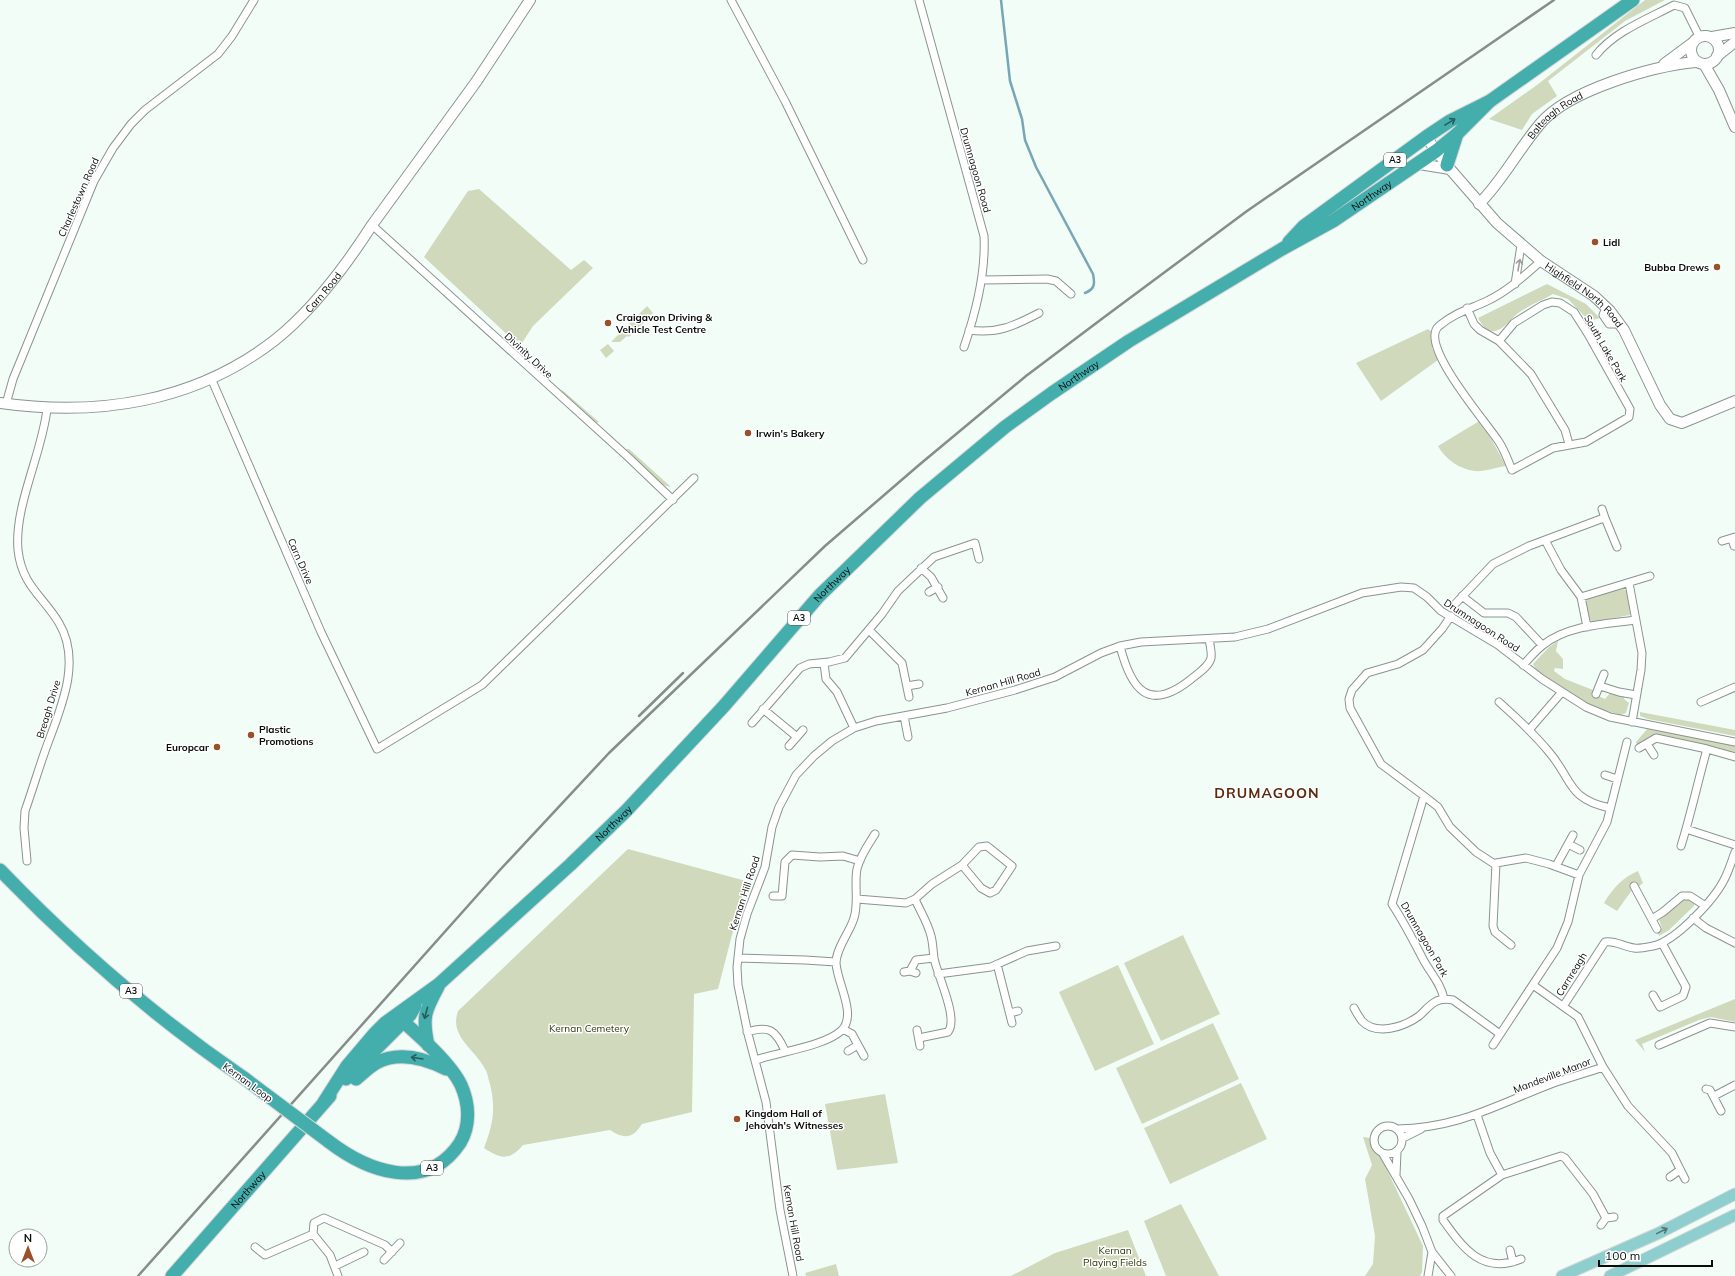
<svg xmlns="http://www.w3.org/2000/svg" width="1735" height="1276" font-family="Mulish,sans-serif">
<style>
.green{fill:#d0d9bb}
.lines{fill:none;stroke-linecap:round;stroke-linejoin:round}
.stream{stroke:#77a6b4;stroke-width:2.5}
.street-casing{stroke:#89948f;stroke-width:9}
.secondary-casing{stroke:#89948f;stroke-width:12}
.primary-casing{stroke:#d8d8d8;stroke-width:13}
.highway-casing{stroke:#d8d8d8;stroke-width:15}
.street{stroke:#fff;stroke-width:7}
.secondary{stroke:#fff;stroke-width:10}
.primary{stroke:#8fcece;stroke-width:11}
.highway{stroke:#44aead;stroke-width:13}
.rail{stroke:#868d8a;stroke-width:2.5}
.highway-bridge-casing{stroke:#d8d8d8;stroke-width:15;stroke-linecap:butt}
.highway-bridge{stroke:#44aead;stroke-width:13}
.oneway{stroke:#265d5c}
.oneway2{stroke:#9d9e9d}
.oneway3{stroke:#537776}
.poi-dot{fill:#98512b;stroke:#fff;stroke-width:1.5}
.labels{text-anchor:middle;stroke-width:3;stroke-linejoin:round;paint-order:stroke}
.shield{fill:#fff;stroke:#535554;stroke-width:1}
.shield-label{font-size:9px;font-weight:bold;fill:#090c0b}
.street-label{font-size:10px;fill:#090c0b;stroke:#fff}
.poi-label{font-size:10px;font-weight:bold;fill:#090c0b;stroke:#fff;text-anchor:start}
.park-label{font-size:10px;fill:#2b3406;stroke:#fff}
.district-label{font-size:14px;font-weight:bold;letter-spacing:1px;fill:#5a2b10;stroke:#fff}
</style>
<rect width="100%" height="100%" fill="#f2fdf8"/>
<!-- green -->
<path class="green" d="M 1645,0 L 1665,0 L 1625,21 L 1548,81 L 1557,96 L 1532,114 L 1522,130 L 1489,119 L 1537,85 Z
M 479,189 L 571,270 L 584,260 L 593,268 L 533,326 L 522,343 L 519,340 L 515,342 L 424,257 L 468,191 Z
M 1547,284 L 1586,304 L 1600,318 L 1589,321 L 1568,299 L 1553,294 C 1541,301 1527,306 1517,314 C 1510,320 1501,333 1491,331 C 1484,329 1481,323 1478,318 Z
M 647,306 L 653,313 L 629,337 L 627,336 L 620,342 L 611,342 Z
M 1428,329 L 1432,332 L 1432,348 L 1438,360 L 1381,401 L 1356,363 Z
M 608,344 L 614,351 L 606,358 L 600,350 Z
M 561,389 L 599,422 L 596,423 L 563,393 Z
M 1481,420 L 1506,466 C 1497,467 1484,472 1475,471 C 1459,469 1445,459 1438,446 Z
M 626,449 L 629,449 L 671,487 L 663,485 Z
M 1621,588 L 1629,592 L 1630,615 L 1593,622 L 1589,619 L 1585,600 L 1587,597 Z
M 1558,641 L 1556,651 L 1563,659 L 1563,669 L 1555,668 L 1554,671 L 1565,679 L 1593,690 L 1592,693 L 1605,699 L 1610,693 L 1624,697 L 1624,699 L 1629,703 L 1626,713 L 1621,715 C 1610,712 1598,708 1588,704 C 1578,699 1535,674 1533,664 L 1549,647 Z
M 1640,712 L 1735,730 L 1735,736 L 1648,719 L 1640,716 Z
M 1648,728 L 1666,730 L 1735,746 L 1735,755 L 1714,747 L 1656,734 L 1642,741 L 1637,746 L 1636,742 Z
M 628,849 L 746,881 L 718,989 L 694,994 L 692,1112 L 642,1124 C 633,1138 625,1140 610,1130 L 523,1145 C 510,1161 500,1159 484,1148 C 493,1124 496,1109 490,1084 C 488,1079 488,1073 485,1069 C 474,1048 449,1037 458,1011 Z
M 1638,871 L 1643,883 L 1638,887 L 1630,885 L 1632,890 L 1617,911 L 1604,903 C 1613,888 1622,878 1638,871 Z
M 1686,898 L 1691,898 L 1695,903 L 1694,906 L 1669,930 L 1659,936 L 1657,931 L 1662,928 L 1659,920 Z
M 1183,935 L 1220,1014 L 1161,1041 L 1124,963 Z
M 1118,965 L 1154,1044 L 1095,1071 L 1059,992 Z
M 1735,999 L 1735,1022 L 1711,1017 L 1699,1020 L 1642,1044 L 1645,1052 L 1635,1040 Z
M 1213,1023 L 1239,1079 L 1142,1124 L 1116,1068 Z
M 1241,1083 L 1267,1139 L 1170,1184 L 1144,1128 Z
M 885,1094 L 898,1163 L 837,1170 L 825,1104 Z
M 1363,1137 L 1372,1138 L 1423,1246 L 1422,1272 L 1420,1276 L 1365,1276 L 1373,1264 L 1375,1236 L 1365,1179 L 1372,1165 Z
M 1181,1204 L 1219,1276 L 1166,1276 L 1144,1221 Z
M 1128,1230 L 1146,1276 L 1011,1276 L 1055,1253 Z
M 836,1264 L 839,1276 L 806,1276 L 805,1273 Z"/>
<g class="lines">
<!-- stream -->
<path class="stream" d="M 1001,0 L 1010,81 L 1022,119 L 1025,140 L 1036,167 L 1093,274 C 1095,284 1095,289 1085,293"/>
<!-- street casing -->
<g class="street-casing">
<path id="street" d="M 731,0 L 785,101 L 863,260
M 919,0 L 984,236 C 986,274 976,312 964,347
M 1596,55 C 1615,31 1648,19 1674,5 L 1685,8 L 1699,36
M 372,225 L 628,457 L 673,500
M 982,280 L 1047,279 L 1056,281 L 1071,294
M 1515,284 L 1521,245
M 1606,307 L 1603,315 L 1609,324 L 1620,324
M 1467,308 L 1474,324 L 1480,330 L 1499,341 L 1531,374 L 1565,430 L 1569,444
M 969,330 C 998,334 1014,326 1039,313
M 1499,341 L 1514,323 L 1543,305 L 1552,302 L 1560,303 L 1574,312 L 1588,334 L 1630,409 L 1629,417 L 1586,442 L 1553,448 L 1512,470 C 1508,461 1505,451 1499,442 C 1488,424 1417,344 1439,326 C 1454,313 1470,309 1487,301 C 1508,291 1524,276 1541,261
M 211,378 L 321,632 L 377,749 L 482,685 L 694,478
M 6,404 L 13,379 L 94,181 L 113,148 L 131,124 L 145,110 L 218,54 L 232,36 L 254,0
M 1602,509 L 1605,518
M 1732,538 L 1734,546
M 1545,540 L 1561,570 L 1581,597 L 1587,627
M 1722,541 L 1735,537
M 921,568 L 931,577 L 943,598
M 1629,583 L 1642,653 L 1641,670 L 1632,722
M 929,592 L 938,587
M 1462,596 L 1484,613 L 1508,613 L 1516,617 L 1542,645
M 1581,597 L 1650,576
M 1456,603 L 1493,564 L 1529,546 L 1601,519 L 1605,518 L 1617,547
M 869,630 L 902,663 L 909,697
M 1120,646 C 1131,689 1148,713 1190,680 C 1197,674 1209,667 1211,658 C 1212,653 1210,645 1209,639
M 824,663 L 826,679 L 837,692 L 854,728
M 1523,665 C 1530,658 1536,650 1543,645 C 1568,625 1605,624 1636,620
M 907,686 L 919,684
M 1600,686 L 1619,692 L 1636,695
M 1596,694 L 1604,674
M 1499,702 C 1517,718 1534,734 1549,752 C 1573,780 1567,799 1610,808
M 1701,702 L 1735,687
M 763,709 L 797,737
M 904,716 L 908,737
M 752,723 L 800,668 L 809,664 L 829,662 L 845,658 L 882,614 L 898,591 L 934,557 L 975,543 L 979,559
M 1529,730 L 1562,692
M 1647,744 L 1654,755
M 789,746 L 803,730
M 1639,748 L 1656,738 L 1707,749 L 1735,757
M 1605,775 L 1617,779
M 1424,796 L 1381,764 L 1350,708 L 1349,699 L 1352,690 L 1367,673 L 1398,664 L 1423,650 L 1442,629 L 1451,616
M 1686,829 L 1735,845
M 1568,844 L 1580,850
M 1681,846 C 1691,814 1698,781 1707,749
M 27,861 L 24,828 L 25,811 C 32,791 38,771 45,751 C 59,712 83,663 59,623 C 43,596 22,586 18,550 C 14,506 42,454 47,409
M 1556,866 L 1573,835
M 1634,886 L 1657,929
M 773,896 L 782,896 L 785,862 L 792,855 L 820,857 L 843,856 L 860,861
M 857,899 L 906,903 L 915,899 C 920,911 928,923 931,936 C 933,943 933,951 934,958 C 937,975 959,1018 948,1032 L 919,1038
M 915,899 L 932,884 L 962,865 L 979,847 L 987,846 L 1012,866 L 996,890 L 990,893 L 981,888 L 962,865
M 1693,918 L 1706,928 L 1735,943
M 1652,919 L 1663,912 L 1682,896 L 1690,896 L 1704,905
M 1511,945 L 1495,932 L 1493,926 L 1496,863 L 1526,858 L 1549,864 L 1579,875
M 738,958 L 805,960 L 836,962
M 997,964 L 1012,1023
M 910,971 L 916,960 L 934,958
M 904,972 L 910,971 L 916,973
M 938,974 L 991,967 L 1027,951 L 1056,946
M 1533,985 L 1578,1017 L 1603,1067 L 1628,1106 L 1672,1153 L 1685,1179
M 1653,995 L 1660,1007 L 1683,996 L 1686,987 L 1662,943
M 1444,999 C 1441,984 1432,975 1424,961 C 1414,942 1404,922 1392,904 L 1424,796 L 1438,807 L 1450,827 L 1476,852 L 1496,865
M 1564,1005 L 1605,942 C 1615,940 1624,947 1634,948 C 1640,949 1648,947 1653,946 C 1676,941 1715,899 1725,878 C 1729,870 1732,860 1735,852
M 1354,1008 C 1356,1012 1359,1017 1362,1021 C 1376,1036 1404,1027 1419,1016 C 1424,1012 1429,1005 1435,1002 C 1440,999 1447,999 1453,1000 L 1500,1034
M 1010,1013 L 1018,1011
M 843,1029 L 852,1034 L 864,1056
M 917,1030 L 920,1046
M 747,1032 C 769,1025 776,1030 785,1051
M 1493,1045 L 1557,948 L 1568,922 L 1579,875 L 1607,822 L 1627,742
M 1659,1045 L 1710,1023 L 1735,1027
M 848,1051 L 858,1045
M 756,1060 C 778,1052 826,1046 842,1030 C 857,1014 837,983 836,963 C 836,948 850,932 854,918 C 859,902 854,885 857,869 C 860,856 868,845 875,834
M 1706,1089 L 1710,1090 L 1721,1111
M 1714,1096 L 1735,1085
M 1477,1115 L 1490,1153 L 1502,1175
M1374 1140a14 14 0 1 1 28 0a14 14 0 1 1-28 0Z
M 1397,1129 C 1459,1128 1496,1105 1551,1084 C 1568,1078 1586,1073 1603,1067
M 1403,1138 L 1421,1129
M 1383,1154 L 1409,1199 L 1422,1226 L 1432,1252 L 1451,1276
M 1396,1175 L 1397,1152
M 1670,1177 L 1680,1170
M 1601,1225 L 1606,1218 L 1614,1217
M 255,1247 L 265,1255 L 313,1234
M 1510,1250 L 1513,1262
M 1521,1259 C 1482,1275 1463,1248 1443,1220 L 1443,1216 L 1502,1175 L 1561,1156 L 1565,1158 L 1593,1194 L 1606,1218
M 384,1260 L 400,1243
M 335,1266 L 364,1252
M 338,1276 L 330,1255 L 313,1234 L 314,1223 L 324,1218 L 385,1245 L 392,1252
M 793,1276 L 780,1210 L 766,1102 L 748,1034 L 738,985 L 737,967 L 740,939 L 747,914 L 765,867 L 772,827 L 779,807 L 796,775 L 814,756 L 832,741 L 854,728 L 876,721 L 947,708 L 1015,690 L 1055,677 L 1101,653 L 1120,646 L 1141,642 L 1235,637 L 1268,629 L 1362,593 L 1401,587 L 1414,588 L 1427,597 L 1441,611 L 1498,645 L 1542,679 L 1586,707 L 1610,717 L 1735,742
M 1428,1276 L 1432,1252"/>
</g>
<!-- secondary casing -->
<g class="secondary-casing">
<g id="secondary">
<circle cx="1705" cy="50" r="14"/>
<path d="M 1712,37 L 1735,33"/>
<path d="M 1717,56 L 1735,42"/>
<path d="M 1664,64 L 1691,44"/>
<path d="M 1704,64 L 1719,90 L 1735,127"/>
<path id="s1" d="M 1426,137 L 1450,169 L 1497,223 L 1541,261 L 1594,296 L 1610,311 L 1624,330 L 1660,405 L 1670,419 L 1682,423 L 1735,401"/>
<path d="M 1419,164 L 1450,169"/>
<path id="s2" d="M 1479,204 C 1503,180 1518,150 1540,124 C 1568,90 1653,66 1696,62"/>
<path id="s3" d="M 0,403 C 98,417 195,402 275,340 C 314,309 345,267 372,225 L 476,82 L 530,0"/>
</g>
</g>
<!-- primary casing -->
<g class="primary-casing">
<path id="primary" d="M 1562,1276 L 1659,1233 L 1735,1194
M 1610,1276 L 1735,1215"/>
</g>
<!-- highway casing -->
<g class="highway-casing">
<g id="highway">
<path d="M 1447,165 L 1457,134"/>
<path d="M 1289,242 L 1304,226 L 1426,137 L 1450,121 L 1490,101 L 1633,0"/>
<path d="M 0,870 C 74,947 156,1018 244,1078"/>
<path d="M 428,1045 C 422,1017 425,1011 438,987"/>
<path d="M 346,1079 L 410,1015 L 415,1006"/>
<path d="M 356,1079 C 362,1074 369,1067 376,1063 C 399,1051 424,1058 446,1069"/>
<path id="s4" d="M 324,1102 L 347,1066 L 375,1033 L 385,1023 L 439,984 L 570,865 L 626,811 L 724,706 L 819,596 L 920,498 L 1005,427 L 1052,393 L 1129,341 L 1282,249 L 1333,221 L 1436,151 L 1457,134 L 1490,101"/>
<path d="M 328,1141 C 367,1171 426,1194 460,1143 C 471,1125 469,1103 461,1085 C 450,1062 416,1033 397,1016"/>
<path id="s5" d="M 172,1276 L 330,1096"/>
</g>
</g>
<!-- street -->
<use href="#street" class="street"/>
<!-- secondary -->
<use href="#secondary" class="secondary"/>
<!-- primary -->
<use href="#primary" class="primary"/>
<!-- highway -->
<use href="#highway" class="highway"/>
<!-- rail -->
<path class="rail" d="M 639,716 L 683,673
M 138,1276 L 499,871 L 609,753 L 825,546 L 919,465 L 1026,376 L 1103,318 L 1247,211 L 1554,0"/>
<!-- highway-bridge casing -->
<g class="highway-bridge-casing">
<path id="highway-bridge" d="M 244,1078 L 328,1141"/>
</g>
<!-- highway-bridge -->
<use href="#highway-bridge" class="highway-bridge"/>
</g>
<!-- one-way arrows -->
<defs><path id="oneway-shaft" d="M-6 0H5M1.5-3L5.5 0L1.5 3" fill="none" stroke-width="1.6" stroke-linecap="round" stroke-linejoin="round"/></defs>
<g class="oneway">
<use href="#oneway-shaft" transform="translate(1450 122) rotate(-31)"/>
<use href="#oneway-shaft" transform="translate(426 1013) rotate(105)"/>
<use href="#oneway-shaft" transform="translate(417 1058) rotate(-171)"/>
</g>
<use class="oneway2" href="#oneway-shaft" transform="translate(1519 265) rotate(-80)"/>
<use class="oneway3" href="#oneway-shaft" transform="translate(1662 1231) rotate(-26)"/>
<!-- markers -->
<g class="poi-dot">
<circle cx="1595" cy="242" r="4"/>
<circle cx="1717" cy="267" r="4"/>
<circle cx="608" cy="323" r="4"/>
<circle cx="748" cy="433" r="4"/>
<circle cx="251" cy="735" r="4"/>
<circle cx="217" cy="747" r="4"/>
<circle cx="737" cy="1119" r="4"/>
</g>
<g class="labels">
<!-- shield labels -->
<g class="shield">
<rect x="1384" y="153" width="22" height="14" rx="3"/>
<rect x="788" y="611" width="22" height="14" rx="3"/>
<rect x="120" y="984" width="22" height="14" rx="3"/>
<rect x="421" y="1161" width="22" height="14" rx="3"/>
</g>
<g class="shield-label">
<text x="1395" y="163">A3</text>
<text x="799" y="621">A3</text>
<text x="131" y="994">A3</text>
<text x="432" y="1171">A3</text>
</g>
<!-- street labels -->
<g class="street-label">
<text dy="4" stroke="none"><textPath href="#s2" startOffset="118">Balteagh Road</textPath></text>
<text transform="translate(976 170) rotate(74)" y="4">Drumnagoon Road</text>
<text dy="4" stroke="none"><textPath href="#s4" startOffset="1396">Northway</textPath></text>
<text transform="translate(78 197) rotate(-66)" y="4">Charlestown Road</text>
<text dy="4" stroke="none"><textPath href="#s3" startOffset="358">Carn Road</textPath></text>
<text dy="4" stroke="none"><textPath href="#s1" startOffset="225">Highfield North Road</textPath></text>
<text transform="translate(1606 348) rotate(60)" y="4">South Lake Park</text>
<text transform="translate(529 355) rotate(43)" y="4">Divinity Drive</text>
<text dy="4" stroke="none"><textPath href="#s4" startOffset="1052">Northway</textPath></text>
<text transform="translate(301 561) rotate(66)" y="4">Carn Drive</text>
<text dy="4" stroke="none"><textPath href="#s4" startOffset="728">Northway</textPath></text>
<text transform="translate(1482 625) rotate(33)" y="4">Drumnagoon Road</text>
<text transform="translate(1003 682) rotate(-16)" y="4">Kernan Hill Road</text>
<text transform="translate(48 709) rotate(-73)" y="4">Breagh Drive</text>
<text dy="4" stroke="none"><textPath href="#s4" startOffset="404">Northway</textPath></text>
<text transform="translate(744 893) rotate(-72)" y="4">Kernan Hill Road</text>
<text transform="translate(1425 939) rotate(60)" y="4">Drumnagoon Park</text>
<text transform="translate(1571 974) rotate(-58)" y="4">Carnreagh</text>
<text transform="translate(1552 1075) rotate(-21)" y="4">Mandeville Manor</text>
<text transform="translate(248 1082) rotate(36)" y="4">Kernan Loop</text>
<text dy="4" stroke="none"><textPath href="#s5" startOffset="115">Northway</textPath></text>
<text transform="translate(794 1223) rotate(80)" y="4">Kernan Hill Road</text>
</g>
<!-- poi labels -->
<g class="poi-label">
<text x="1603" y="246">Lidl</text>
<text x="1709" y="271" text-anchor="end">Bubba Drews</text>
<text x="616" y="321">Craigavon Driving &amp;<tspan x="616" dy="12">Vehicle Test Centre</tspan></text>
<text x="756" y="437">Irwin's Bakery</text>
<text x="259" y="733">Plastic<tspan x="259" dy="12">Promotions</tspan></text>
<text x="209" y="751" text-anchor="end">Europcar</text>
<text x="745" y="1117">Kingdom Hall of<tspan x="745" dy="12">Jehovah's Witnesses</tspan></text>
</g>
<!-- park labels -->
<g class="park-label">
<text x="589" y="1032">Kernan Cemetery</text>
<text x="1115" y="1254">Kernan<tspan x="1115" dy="12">Playing Fields</tspan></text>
</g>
<!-- district labels -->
<g class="district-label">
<text x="1267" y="798">DRUMAGOON</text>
</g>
</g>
<!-- north arrow -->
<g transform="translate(28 1248)"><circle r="19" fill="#ffffff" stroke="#9d9e9d"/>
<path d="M0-3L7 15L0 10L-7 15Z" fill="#98512b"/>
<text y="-6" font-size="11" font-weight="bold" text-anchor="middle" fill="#090c0b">N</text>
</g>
<!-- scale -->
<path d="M1599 1260v6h113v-6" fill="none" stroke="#090c0b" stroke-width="2"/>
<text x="1605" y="1260" font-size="12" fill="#090c0b" stroke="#ffffff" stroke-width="3" paint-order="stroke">100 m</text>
</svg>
